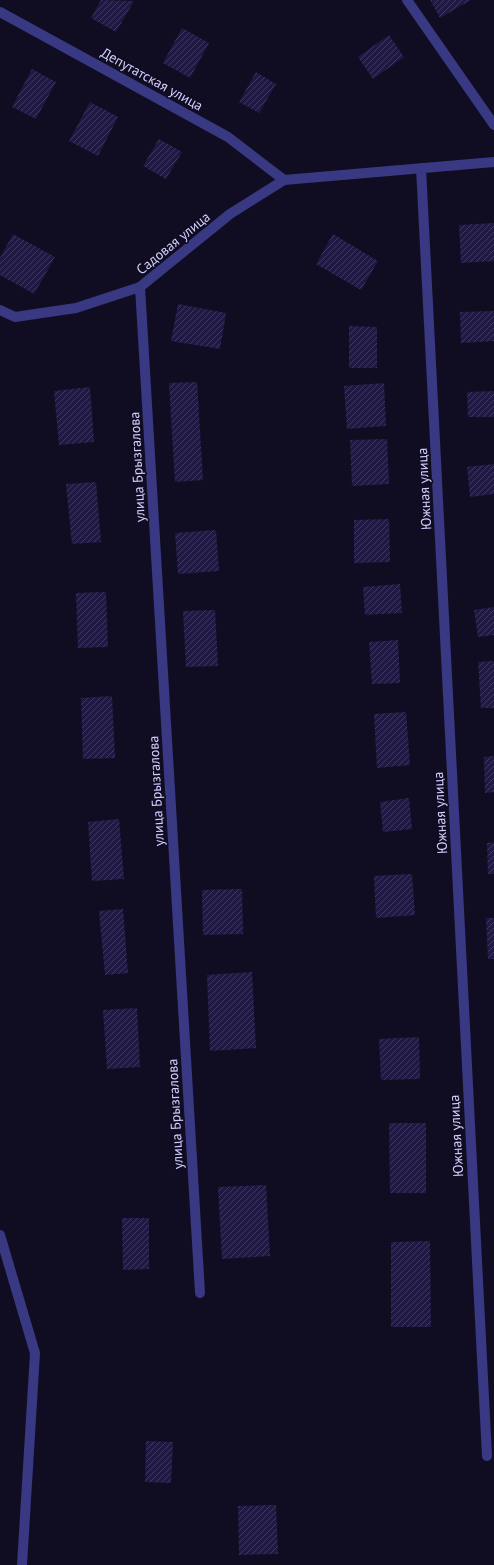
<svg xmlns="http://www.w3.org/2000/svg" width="494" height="1565" font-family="'PT Sans',sans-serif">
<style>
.building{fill:url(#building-hatch)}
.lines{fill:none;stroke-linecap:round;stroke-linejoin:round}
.minor{stroke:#383982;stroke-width:10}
.labels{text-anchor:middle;stroke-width:3.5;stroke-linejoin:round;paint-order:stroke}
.street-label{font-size:14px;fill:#d2cfff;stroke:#100d22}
</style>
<defs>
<pattern id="building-hatch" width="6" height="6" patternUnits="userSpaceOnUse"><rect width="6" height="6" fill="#201943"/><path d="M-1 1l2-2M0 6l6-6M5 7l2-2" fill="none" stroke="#40395f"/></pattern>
</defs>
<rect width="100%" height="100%" fill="#100d22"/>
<!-- building -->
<path class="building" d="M 101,0 L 134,1 L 116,32 L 91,18 Z
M 430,0 L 471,0 L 440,18 Z
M 182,28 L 209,43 L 190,78 L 163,63 Z
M 389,35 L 404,57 L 373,79 L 358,57 Z
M 32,69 L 56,82 L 36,119 L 12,107 Z
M 256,72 L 276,84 L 259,113 L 239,102 Z
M 90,102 L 118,117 L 98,156 L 69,141 Z
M 159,139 L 182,152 L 166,179 L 143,166 Z
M 494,223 L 494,261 L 461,263 L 459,225 Z
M 13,234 L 55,257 L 34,294 L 0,275 L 0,258 Z
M 333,234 L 378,261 L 361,290 L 316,264 Z
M 178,304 L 226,313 L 220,349 L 171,341 Z
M 494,311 L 494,341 L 461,343 L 460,312 Z
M 349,326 L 377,327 L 377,368 L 349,368 Z
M 197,382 L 203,480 L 175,482 L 169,383 Z
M 384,383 L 386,426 L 347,429 L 344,386 Z
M 90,387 L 94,442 L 59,445 L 54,391 Z
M 494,391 L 494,417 L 468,417 L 467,392 Z
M 387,439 L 389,484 L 352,486 L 350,440 Z
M 494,464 L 494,494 L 470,497 L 467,467 Z
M 96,482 L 101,542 L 72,544 L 66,484 Z
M 389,519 L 390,562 L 354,563 L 354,520 Z
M 216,530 L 219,571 L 178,574 L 175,533 Z
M 400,584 L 402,613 L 365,615 L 363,587 Z
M 106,592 L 108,647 L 78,648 L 76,593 Z
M 494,607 L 494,635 L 478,637 L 474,610 Z
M 215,610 L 218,666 L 186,667 L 183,611 Z
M 398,640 L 400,683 L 372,684 L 369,642 Z
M 494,661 L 494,708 L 481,708 L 478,662 Z
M 112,696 L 115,758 L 83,759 L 81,698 Z
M 406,712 L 410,765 L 377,768 L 374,714 Z
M 494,756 L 494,792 L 485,793 L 484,757 Z
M 409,798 L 412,829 L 383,832 L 380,802 Z
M 119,819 L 124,879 L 92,881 L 88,822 Z
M 494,842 L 494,874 L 488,874 L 487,843 Z
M 412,874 L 415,915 L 376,918 L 374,876 Z
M 242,889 L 243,934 L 203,935 L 202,890 Z
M 123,909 L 128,973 L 105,975 L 99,911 Z
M 486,918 L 494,918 L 494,959 L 488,959 Z
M 252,972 L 256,1048 L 210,1051 L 207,975 Z
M 137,1008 L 140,1067 L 107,1069 L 103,1010 Z
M 419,1037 L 420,1079 L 381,1080 L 379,1039 Z
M 389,1123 L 426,1123 L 426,1193 L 390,1193 Z
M 266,1185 L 270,1256 L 222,1259 L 218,1187 Z
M 122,1218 L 149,1218 L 149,1269 L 123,1270 Z
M 430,1241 L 431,1327 L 391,1327 L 391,1242 Z
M 146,1441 L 173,1442 L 171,1483 L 145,1482 Z
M 276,1505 L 278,1554 L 239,1555 L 238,1506 Z"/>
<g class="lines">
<!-- minor -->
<path class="minor" d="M 407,0 L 494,125
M 0,12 L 228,137 L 284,180
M 421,168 L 487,1456
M 140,287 L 200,1293
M 0,310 L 15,317 L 76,308 L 140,287 L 230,214 L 284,180 L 494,162
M 0,1235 L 35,1353 L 22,1565"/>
</g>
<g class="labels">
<!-- street labels -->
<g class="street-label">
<text transform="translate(152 79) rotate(29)" y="5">Депутатская улица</text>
<text transform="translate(173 243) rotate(-39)" y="5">Садовая улица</text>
<text transform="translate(137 467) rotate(-93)" y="5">улица Брызгалова</text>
<text transform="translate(424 489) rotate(-93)" y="5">Южная улица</text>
<text transform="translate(156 791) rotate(-93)" y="5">улица Брызгалова</text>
<text transform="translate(440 813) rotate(-93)" y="5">Южная улица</text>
<text transform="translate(175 1114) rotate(-93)" y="5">улица Брызгалова</text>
<text transform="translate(456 1136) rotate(-93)" y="5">Южная улица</text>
</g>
</g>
</svg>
